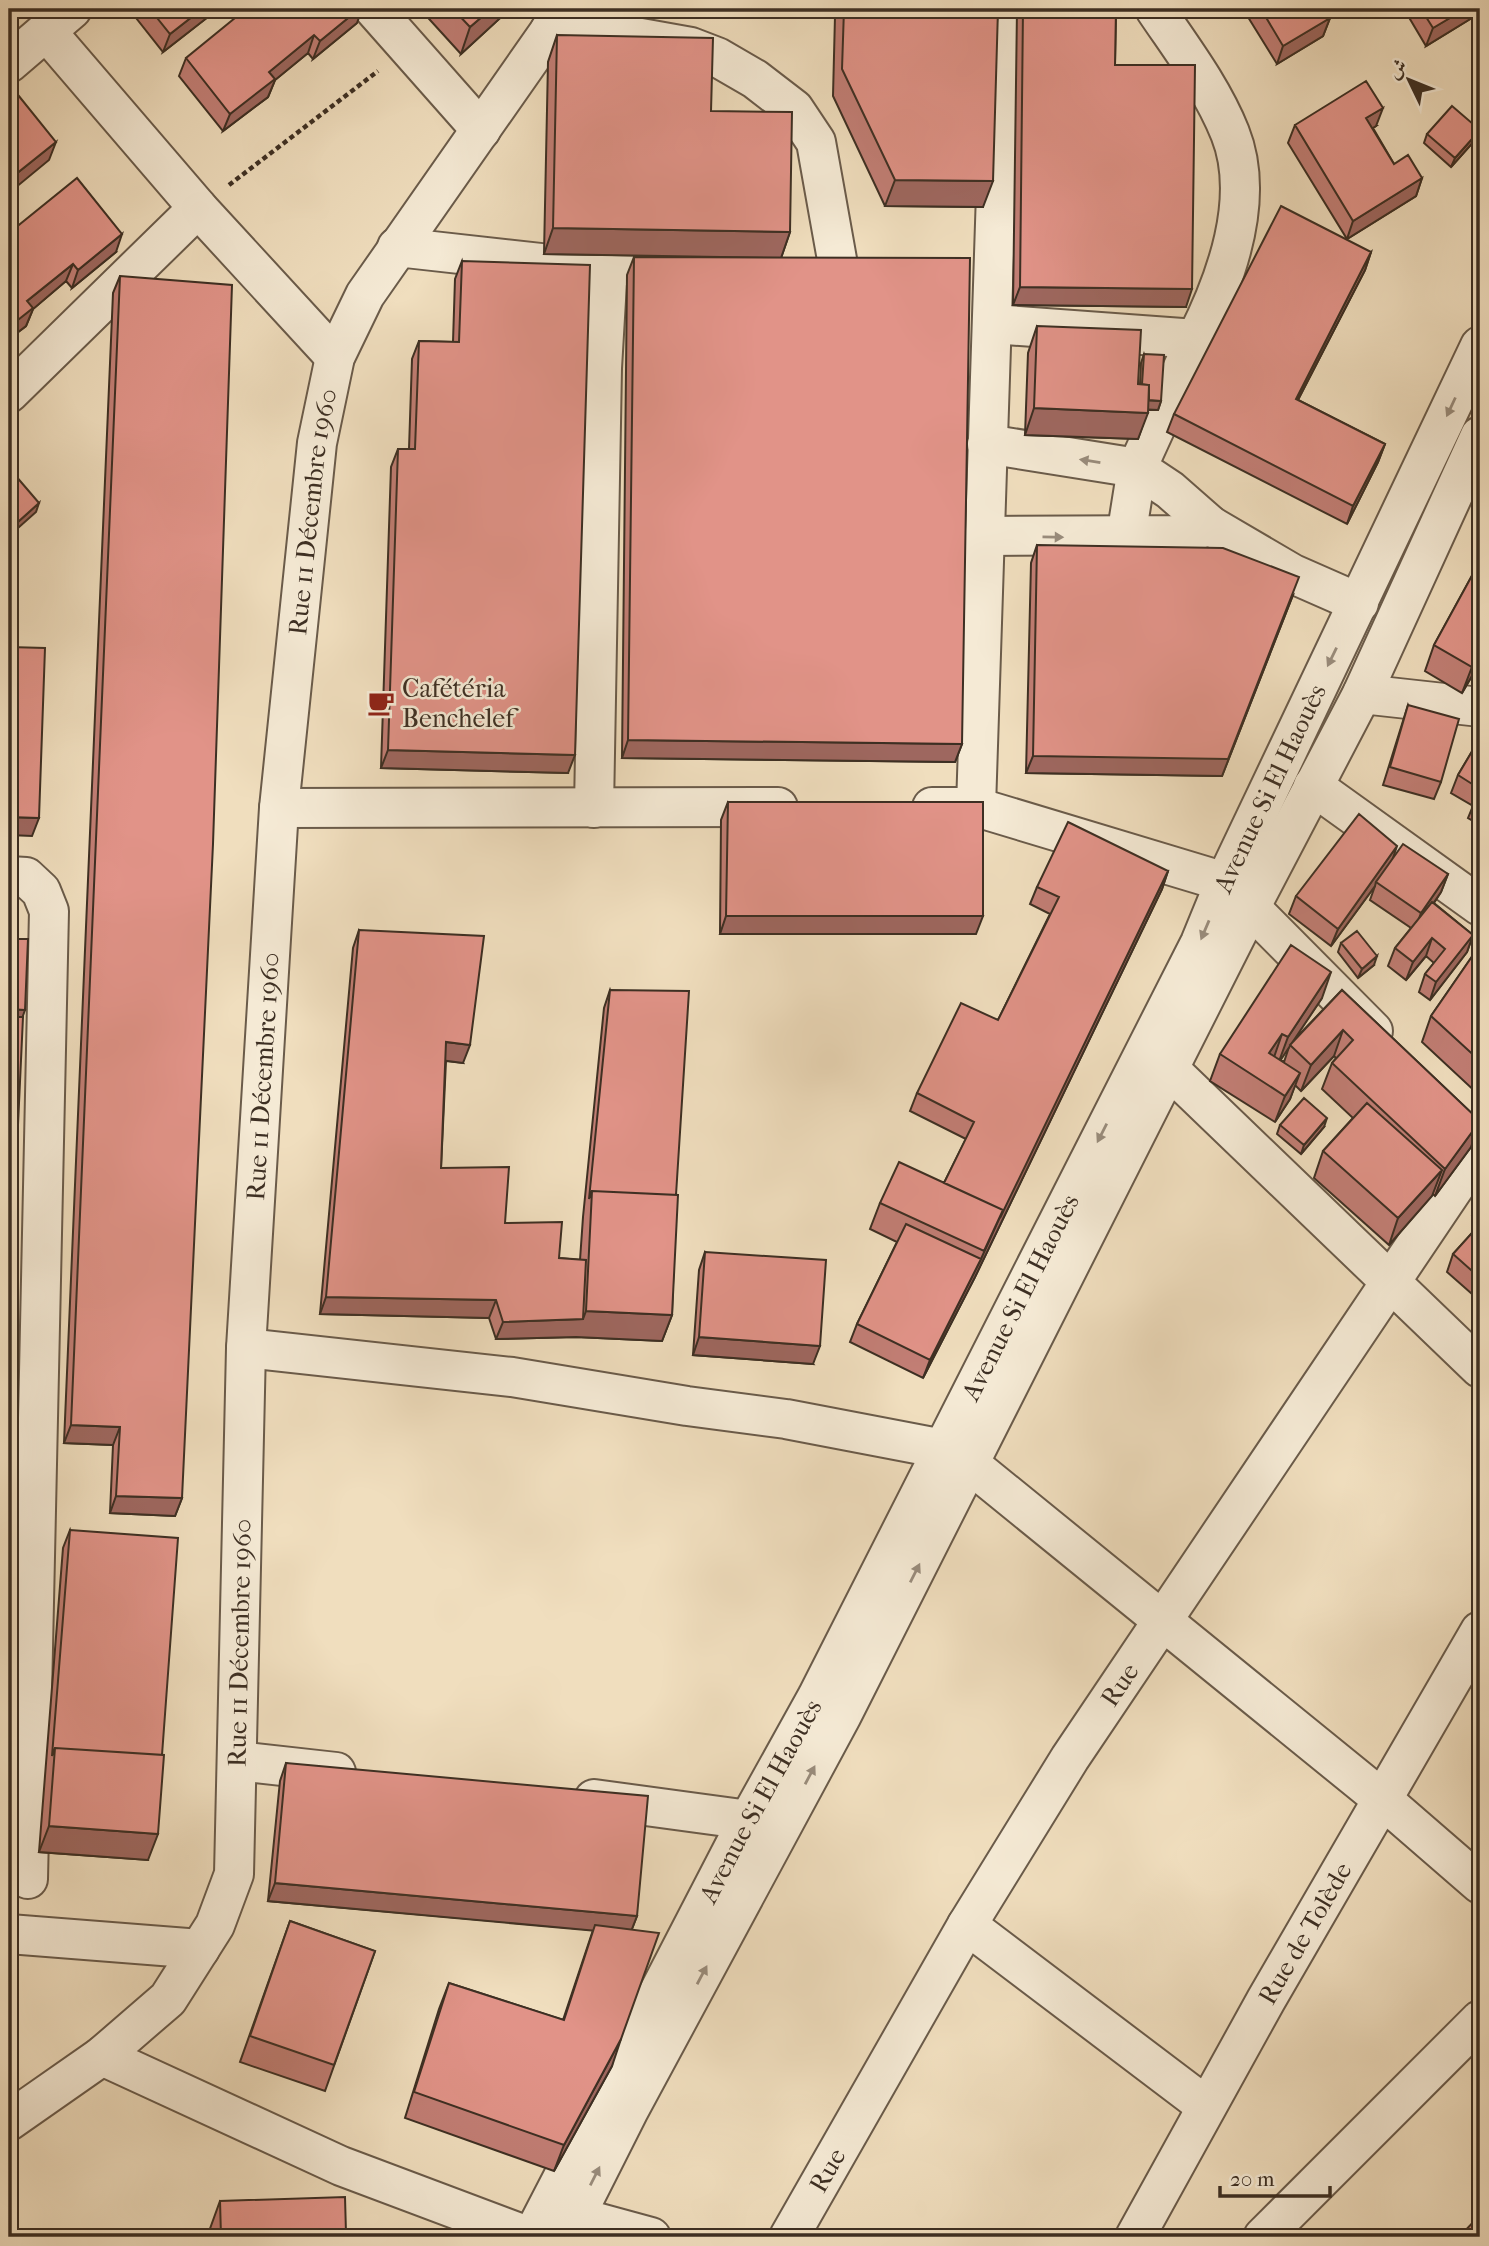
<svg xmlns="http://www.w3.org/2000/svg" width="1489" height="2246" font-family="'IM FELL French Canon',Amiri,serif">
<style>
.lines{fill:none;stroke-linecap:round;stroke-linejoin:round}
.street-casing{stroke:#6a5b4a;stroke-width:42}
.path{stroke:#3d2f23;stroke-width:4.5;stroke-dasharray:5 3.5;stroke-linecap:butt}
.street{stroke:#f5ead5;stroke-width:38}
.wall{fill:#c27e75;stroke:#3d2f23;stroke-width:2;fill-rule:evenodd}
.shaded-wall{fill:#9e675f;stroke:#3d2f23;stroke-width:2}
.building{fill:#e19388;stroke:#3d2f23;stroke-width:2}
.oneway{fill:#998c7c}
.labels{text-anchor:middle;stroke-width:5;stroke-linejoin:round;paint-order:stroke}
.street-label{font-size:26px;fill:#3d2f23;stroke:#f5ead5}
.poi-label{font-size:26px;fill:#3d2f23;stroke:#f5ead5;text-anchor:start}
</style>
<rect width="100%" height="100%" fill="#f0debe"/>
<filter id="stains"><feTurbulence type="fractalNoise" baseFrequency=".00286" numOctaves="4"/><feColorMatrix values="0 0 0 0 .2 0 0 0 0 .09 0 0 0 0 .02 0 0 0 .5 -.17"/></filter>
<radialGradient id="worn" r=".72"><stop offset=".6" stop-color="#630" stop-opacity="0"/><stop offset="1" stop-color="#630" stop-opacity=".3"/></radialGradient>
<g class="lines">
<!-- street casing -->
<g class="street-casing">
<g id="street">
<path d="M 374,9 L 481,130"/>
<path d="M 550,30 L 635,37 L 691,47 L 717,57 L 755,79 L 794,109 L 816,142 L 838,265"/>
<path d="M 46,31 L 198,208 L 335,357"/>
<path d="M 9,63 L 72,9"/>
<path d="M 397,247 L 568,266 L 681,266"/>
<path d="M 993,324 L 1196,339 C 1226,280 1256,198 1230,133 C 1212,88 1182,49 1155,9"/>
<path d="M 9,393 L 198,208"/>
<path d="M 987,444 L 1137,468 L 1170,490 L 1211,526 L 1293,574 L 1359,603"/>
<path d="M 984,536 L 1177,535 L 1211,526"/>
<path d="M 1126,537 L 1137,468 L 1196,339"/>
<path d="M 1362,694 L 1480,707"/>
<path d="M 1313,786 L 1480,906"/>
<path d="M 932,807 L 976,807 L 1225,882 L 1373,1031"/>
<path d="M 976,807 L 1002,9"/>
<path d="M 279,808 L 778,807"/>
<path d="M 594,808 L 602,368 L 608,266"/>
<path d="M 9,876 L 26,877 L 41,891 L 49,911 L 28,1879"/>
<path d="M 1169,1069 L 1480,1368"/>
<path d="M 246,1348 L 512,1377 L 687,1406 L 786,1419 L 943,1449 L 971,1465 L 1382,1799 L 1480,1884"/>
<path d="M 237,1761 L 336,1772"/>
<path d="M 594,1799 L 749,1820"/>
<path d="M 967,1925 L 1206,2106"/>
<path d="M 9,1934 L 200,1949"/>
<path d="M 102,2056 L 341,2166 L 530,2237"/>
<path id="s1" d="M 9,2121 L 102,2056 L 168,1999 L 215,1925 L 234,1874 L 246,1348 L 279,808 L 317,443 L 335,357 L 365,295 L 565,9"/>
<path d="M 574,2216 L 651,2237"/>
<path id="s2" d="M 532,2237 L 737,1841 L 817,1697 L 1200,943 L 1225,882 L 1480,346"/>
<path d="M 565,2237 L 629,2110 L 842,1715 L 1250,908 L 1362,694 L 1480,436"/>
<path id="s3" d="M 789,2237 L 967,1925 L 1070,1758 L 1480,1149"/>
<path id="s4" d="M 1135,2237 L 1266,2000 L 1480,1631"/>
<path d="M 1263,2237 L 1480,2020"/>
</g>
</g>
<!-- path -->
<path class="path" d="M 229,185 L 378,71"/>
<!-- street -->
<use href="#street" class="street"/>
</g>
<!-- wall -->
<path class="wall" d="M 129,9 L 211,9 L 208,17 L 163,52 Z
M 420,9 L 510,9 L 461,54 Z
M 720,9 L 998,9 L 983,207 L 885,206 L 833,96 L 835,16 L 720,12 Z
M 1017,9 L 1116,9 L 1115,65 L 1186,307 L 1013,305 Z
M 1243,9 L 1324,9 L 1330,18 L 1323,36 L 1277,64 Z
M 1404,9 L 1480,9 L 1480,13 L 1426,46 Z
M 357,23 L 313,59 L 308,53 L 275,80 L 268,97 L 223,131 L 179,76 L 186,58 Z
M 557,35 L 711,111 L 790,232 L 781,258 L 962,744 L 955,762 L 622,758 L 627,275 L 634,257 L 748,257 L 544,254 L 548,62 Z
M 1295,125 L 1376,126 L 1373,128 L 1394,164 L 1422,178 L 1416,196 L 1347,239 L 1288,143 Z
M 1427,134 L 1476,139 L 1451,167 L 1424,143 Z
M 9,233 L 116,252 L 72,288 L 66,281 L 33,309 L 26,326 L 9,339 Z
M 1371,252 L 1365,270 L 1298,400 L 1385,444 L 1378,462 L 1347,524 L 1167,432 L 1174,414 Z
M 462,261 L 568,773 L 381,768 L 391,467 L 398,449 L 409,449 L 412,359 L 419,341 L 453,342 L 455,279 Z
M 120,276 L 182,1498 L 175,1516 L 110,1513 L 113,1445 L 64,1443 L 113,293 Z
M 1037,326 L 1138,384 L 1140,384 L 1141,363 L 1144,354 L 1161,401 L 1158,410 L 1148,410 L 1138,439 L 1025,435 L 1028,353 Z
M 1037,545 L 1293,595 L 1222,776 L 1026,773 L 1031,563 Z
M 1480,561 L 1480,662 L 1462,693 L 1425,671 L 1434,645 Z
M 1408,705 L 1441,782 L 1434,799 L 1383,785 Z
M 1480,738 L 1480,825 L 1468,818 L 1473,806 L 1451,793 L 1458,775 Z
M 728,802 L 976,934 L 720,934 L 721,820 Z
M 1393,858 L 1448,874 L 1441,892 L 1434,903 L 1473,935 L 1467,952 L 1430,1000 L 1419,992 L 1425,974 L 1434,963 L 1426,956 L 1406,980 L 1388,966 L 1395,948 L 1411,928 L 1370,900 L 1375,886 L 1331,946 L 1289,914 L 1296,896 Z
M 1480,862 L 1480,876 L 1476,874 Z
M 1168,871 L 1162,889 L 975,1277 L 923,1378 L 850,1342 L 857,1324 L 897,1242 L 870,1229 L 880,1203 L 944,1183 L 966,1139 L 910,1111 L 917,1093 L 998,1020 L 1050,914 L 1030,904 L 1037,887 Z
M 359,930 L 463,1063 L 446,1061 L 441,1168 L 505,1223 L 559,1258 L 580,1260 L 583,1217 L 604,1008 L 610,990 L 676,1195 L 672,1315 L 662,1341 L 576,1337 L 496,1339 L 489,1318 L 320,1314 L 353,948 Z
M 1341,943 L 1374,965 L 1358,978 L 1338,952 Z
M 1480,945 L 1480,1096 L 1422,1042 L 1431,1016 Z
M 1342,990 L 1480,1121 L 1471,1147 L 1435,1196 L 1433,1194 L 1389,1245 L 1314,1178 L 1323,1151 L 1353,1118 L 1322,1089 L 1332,1063 L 1336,1058 L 1334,1056 L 1301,1091 L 1295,1085 L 1290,1099 L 1275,1122 L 1210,1081 L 1220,1054 L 1322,998 L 1292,1042 ZM 1289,1047 L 1284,1062 L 1280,1060 Z
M 1280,1125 L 1324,1127 L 1301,1154 L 1277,1134 Z
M 1480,1195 L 1480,1222 L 1472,1215 Z
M 1480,1224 L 1480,1301 L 1447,1272 L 1453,1254 Z
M 705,1252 L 813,1364 L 693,1355 L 699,1270 Z
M 70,1530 L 148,1860 L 39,1852 L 63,1548 Z
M 286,1763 L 637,1916 L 632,1929 L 612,2066 L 554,2171 L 405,2118 L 439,2009 L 449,1983 L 563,2020 L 593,1930 L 268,1901 L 280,1781 Z
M 290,1921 L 375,1951 L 325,2091 L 240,2062 Z
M 220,2201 L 345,2237 L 207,2237 Z"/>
<!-- shaded-wall -->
<path class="shaded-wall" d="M 202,9 L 211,9 L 208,17 L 163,52 L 170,34 Z
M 359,9 L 362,9 L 357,23 L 313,59 L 320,41 Z
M 491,9 L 510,9 L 461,54 L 470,27 Z
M 721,9 L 838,9 L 835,16 L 720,12 Z
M 1465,9 L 1480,9 L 1480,13 L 1426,46 L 1433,28 Z
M 1330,18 L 1323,36 L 1277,64 L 1283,46 Z
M 314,35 L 308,53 L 275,80 L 268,97 L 223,131 L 230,114 L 269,72 Z
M 1383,108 L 1376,126 L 1360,136 L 1366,118 Z
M 1480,130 L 1476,139 L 1451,167 L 1455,158 Z
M 56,142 L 49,160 L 9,193 L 9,184 L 11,178 Z
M 1422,178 L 1416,196 L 1347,239 L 1353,221 Z
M 895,180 L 993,181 L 983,207 L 885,206 Z
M 553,228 L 790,232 L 781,258 L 544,254 Z
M 122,234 L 116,252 L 72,288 L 78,270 Z
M 1371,252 L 1365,270 L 1289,417 L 1296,399 Z
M 73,264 L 66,281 L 33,309 L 26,326 L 9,339 L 9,327 L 27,301 Z
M 1020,287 L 1192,289 L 1186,307 L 1013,305 Z
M 1141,400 L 1161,401 L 1158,410 L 1138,409 Z
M 1034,408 L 1148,413 L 1138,439 L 1025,435 Z
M 1385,444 L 1378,462 L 1347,524 L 1353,506 Z
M 39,503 L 36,512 L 9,536 L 9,530 Z
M 1293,595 L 1222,776 L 1026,773 L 1033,756 Z
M 1480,652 L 1480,662 L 1462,693 L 1472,667 Z
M 628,740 L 962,744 L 955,762 L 622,758 Z
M 388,750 L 575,755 L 568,773 L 381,768 Z
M 9,817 L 39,818 L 32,836 L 9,835 Z
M 1397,846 L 1391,864 L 1376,882 L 1375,886 L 1331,946 L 1338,929 Z
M 1168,871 L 1162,889 L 975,1277 L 923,1378 L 930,1360 L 981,1259 L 1003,1210 Z
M 1448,874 L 1441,892 L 1415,930 L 1421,913 Z
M 726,916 L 983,916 L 976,934 L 720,934 Z
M 1473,935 L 1467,952 L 1430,1000 L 1436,982 Z
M 1432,938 L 1426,956 L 1406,980 L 1413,962 Z
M 1377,956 L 1374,965 L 1358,978 L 1362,969 Z
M 1331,972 L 1322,998 L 1278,1064 L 1288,1037 Z
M 9,1009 L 25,1010 L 13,1044 L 9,1043 Z
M 1343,1030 L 1334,1056 L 1301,1091 L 1311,1065 Z
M 1282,1034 L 1273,1060 L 1269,1053 Z
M 446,1042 L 470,1045 L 463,1063 L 440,1060 Z
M 1300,1073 L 1290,1099 L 1275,1122 L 1285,1096 Z
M 1327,1118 L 1324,1127 L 1301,1154 L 1304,1145 Z
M 1480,1121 L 1471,1147 L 1435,1196 L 1445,1169 Z
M 1442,1170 L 1432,1196 L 1389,1245 L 1398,1218 Z
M 326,1297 L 496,1300 L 489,1318 L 320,1314 Z
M 586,1311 L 672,1315 L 662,1341 L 576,1337 L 496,1339 L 503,1322 L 583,1319 Z
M 699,1337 L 820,1346 L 813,1364 L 693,1355 Z
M 71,1425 L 120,1427 L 113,1445 L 64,1443 Z
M 116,1496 L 182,1498 L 175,1516 L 110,1513 Z
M 49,1826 L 158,1834 L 148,1860 L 39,1852 Z
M 275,1883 L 637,1916 L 630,1934 L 268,1901 Z
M 621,2039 L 612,2066 L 554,2171 L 564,2145 Z
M 346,2233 L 345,2237 L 330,2237 L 332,2234 Z"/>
<!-- building -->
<path class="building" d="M 150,9 L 202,9 L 170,34 Z
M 246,9 L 359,9 L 320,41 L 314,35 L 269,72 L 275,79 L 230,114 L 186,58 Z
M 453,9 L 491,9 L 470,27 Z
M 844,9 L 998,9 L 993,181 L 895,180 L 842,69 Z
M 1023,9 L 1116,9 L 1115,65 L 1195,65 L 1192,289 L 1020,287 Z
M 1261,9 L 1324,9 L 1330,18 L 1283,46 Z
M 1421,9 L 1465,9 L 1433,28 Z
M 557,35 L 713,38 L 711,111 L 792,112 L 790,232 L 553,228 Z
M 1366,81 L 1383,108 L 1366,118 L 1394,164 L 1408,155 L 1422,178 L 1353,221 L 1295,125 Z
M 10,85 L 56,142 L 11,178 L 9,175 L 9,86 Z
M 1452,106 L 1480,130 L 1455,158 L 1427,134 Z
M 77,178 L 122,234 L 78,270 L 73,264 L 27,301 L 33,308 L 9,327 L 9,233 Z
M 1281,206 L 1371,252 L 1296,399 L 1385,444 L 1353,506 L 1174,414 Z
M 634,257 L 970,258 L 962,744 L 628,740 Z
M 462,261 L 590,265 L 575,755 L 388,750 L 398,449 L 415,449 L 419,341 L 459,342 Z
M 120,276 L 232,285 L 213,844 L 182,1498 L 116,1496 L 120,1427 L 71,1425 Z
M 1037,326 L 1141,330 L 1138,384 L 1149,385 L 1148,413 L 1034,408 Z
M 1144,354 L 1164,355 L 1161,401 L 1149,400 L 1149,385 L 1142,384 Z
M 9,468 L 39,503 L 9,530 Z
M 1037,545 L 1223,548 L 1299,577 L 1228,759 L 1033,756 Z
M 1480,561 L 1480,652 L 1472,667 L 1434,645 Z
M 9,647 L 45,648 L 39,818 L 9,817 Z
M 1408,705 L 1459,719 L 1441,782 L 1390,767 Z
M 1480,738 L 1480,789 L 1458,775 Z
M 1480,791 L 1480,803 L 1475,800 Z
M 728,802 L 983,802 L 983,916 L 726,916 Z
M 1359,814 L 1397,846 L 1338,929 L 1296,896 Z
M 1068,822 L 1168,871 L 1000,1218 L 1003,1210 L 944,1183 L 974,1122 L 917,1093 L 961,1003 L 998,1020 L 1059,897 L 1037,887 Z
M 1403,844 L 1448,874 L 1421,913 L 1376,882 Z
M 1432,902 L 1473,935 L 1436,982 L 1425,974 L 1445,949 L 1432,938 L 1413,962 L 1395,948 Z
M 359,930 L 484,936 L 470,1045 L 446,1042 L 441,1168 L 509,1167 L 505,1223 L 562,1222 L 559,1258 L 586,1260 L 583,1319 L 503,1322 L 496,1300 L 326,1297 Z
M 1357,931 L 1377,956 L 1362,969 L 1341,943 Z
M 9,939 L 28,939 L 25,1010 L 9,1009 Z
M 1291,945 L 1331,972 L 1288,1037 L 1282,1034 L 1269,1053 L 1300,1073 L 1285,1096 L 1220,1054 Z
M 1480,945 L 1480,1061 L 1431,1016 Z
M 610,990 L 689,991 L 676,1195 L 592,1191 L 589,1199 Z
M 1342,990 L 1480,1121 L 1445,1169 L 1332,1063 L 1353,1040 L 1343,1030 L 1311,1065 L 1290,1045 Z
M 9,1017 L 23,1017 L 13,1232 L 9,1231 Z
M 1304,1098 L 1327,1118 L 1304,1145 L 1280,1125 Z
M 1367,1103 L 1442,1170 L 1398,1218 L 1323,1151 Z
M 899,1162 L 1003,1210 L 984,1251 L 880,1203 Z
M 592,1191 L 678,1195 L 672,1315 L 586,1311 Z
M 906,1224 L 981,1259 L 930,1360 L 857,1324 Z
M 1480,1224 L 1480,1278 L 1453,1254 Z
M 9,1231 L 16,1232 L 9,1428 Z
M 705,1252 L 826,1260 L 820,1346 L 699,1337 Z
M 70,1530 L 178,1538 L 162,1755 L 55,1748 L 52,1756 Z
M 55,1748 L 164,1755 L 158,1834 L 49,1826 Z
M 286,1763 L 648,1796 L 637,1916 L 275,1883 Z
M 290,1921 L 375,1951 L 334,2065 L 250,2036 Z
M 595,1925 L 659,1933 L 621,2039 L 564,2145 L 414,2092 L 449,1983 L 564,2020 Z
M 345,2197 L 346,2233 L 332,2234 L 332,2237 L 234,2237 L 234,2236 L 221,2236 L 220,2201 Z
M 1480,2215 L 1480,2237 L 1459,2237 Z"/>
<!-- one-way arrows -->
<defs><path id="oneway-solid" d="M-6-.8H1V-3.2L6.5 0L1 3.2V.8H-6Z" transform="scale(1.75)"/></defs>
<g class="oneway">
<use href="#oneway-solid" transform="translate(1451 407) rotate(115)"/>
<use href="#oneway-solid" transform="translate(1090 461) rotate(-171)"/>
<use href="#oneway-solid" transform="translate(1053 537) rotate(1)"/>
<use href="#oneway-solid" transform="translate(1332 657) rotate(116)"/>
<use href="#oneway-solid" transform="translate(1205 930) rotate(113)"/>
<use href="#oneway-solid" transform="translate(1102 1133) rotate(117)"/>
<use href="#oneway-solid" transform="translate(915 1573) rotate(-63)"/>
<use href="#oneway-solid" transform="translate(810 1775) rotate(-62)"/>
<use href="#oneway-solid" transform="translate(702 1975) rotate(-62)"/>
<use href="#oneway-solid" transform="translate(595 2176) rotate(-63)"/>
</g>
<!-- icons -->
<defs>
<g id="cafe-bare" transform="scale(2.1)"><path d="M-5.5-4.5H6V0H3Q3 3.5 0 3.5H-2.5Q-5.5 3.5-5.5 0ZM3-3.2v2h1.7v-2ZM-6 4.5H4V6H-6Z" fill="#8f2418" stroke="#f5ead5" stroke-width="2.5" paint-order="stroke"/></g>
</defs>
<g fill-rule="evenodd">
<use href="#cafe-bare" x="381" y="703"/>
</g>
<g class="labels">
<!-- street labels -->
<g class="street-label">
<text dy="9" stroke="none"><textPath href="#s1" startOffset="1708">Rue 11 Décembre 1960</textPath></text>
<text dy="9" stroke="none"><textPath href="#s2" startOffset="1626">Avenue Si El Haouès</textPath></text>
<text dy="9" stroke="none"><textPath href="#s1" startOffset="1141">Rue 11 Décembre 1960</textPath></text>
<text dy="9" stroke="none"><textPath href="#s2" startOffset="1059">Avenue Si El Haouès</textPath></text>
<text dy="9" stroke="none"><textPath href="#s1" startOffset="574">Rue 11 Décembre 1960</textPath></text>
<text dy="9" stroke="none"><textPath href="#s3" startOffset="644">Rue</textPath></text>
<text dy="9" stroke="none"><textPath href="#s2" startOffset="492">Avenue Si El Haouès</textPath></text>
<text dy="9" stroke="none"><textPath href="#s4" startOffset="348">Rue de Tolède</textPath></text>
<text dy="9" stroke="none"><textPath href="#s3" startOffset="77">Rue</textPath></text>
</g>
<!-- poi labels -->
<g class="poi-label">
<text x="402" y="697">Cafétéria<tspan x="402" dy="30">Benchelef</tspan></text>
</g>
</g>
<!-- margin -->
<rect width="1489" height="2246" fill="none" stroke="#f0debe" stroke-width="35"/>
<rect x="10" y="10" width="1468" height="2225" fill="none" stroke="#3d2f23" stroke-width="3.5"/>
<rect x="18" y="18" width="1454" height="2211" fill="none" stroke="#3d2f23" stroke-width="2"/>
<!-- north arrow -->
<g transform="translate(1409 80) rotate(313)" stroke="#f5ead5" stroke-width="5" paint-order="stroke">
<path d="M0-5L12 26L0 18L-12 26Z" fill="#3d2f23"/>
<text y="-10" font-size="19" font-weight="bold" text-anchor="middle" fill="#3d2f23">ش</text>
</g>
<!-- scale -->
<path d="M1220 2186v10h110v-10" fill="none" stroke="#3d2f23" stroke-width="3.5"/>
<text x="1230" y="2186" font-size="21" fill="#3d2f23" stroke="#f5ead5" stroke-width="5" paint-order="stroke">20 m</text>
<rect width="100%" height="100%" filter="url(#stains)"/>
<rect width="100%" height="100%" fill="url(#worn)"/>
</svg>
